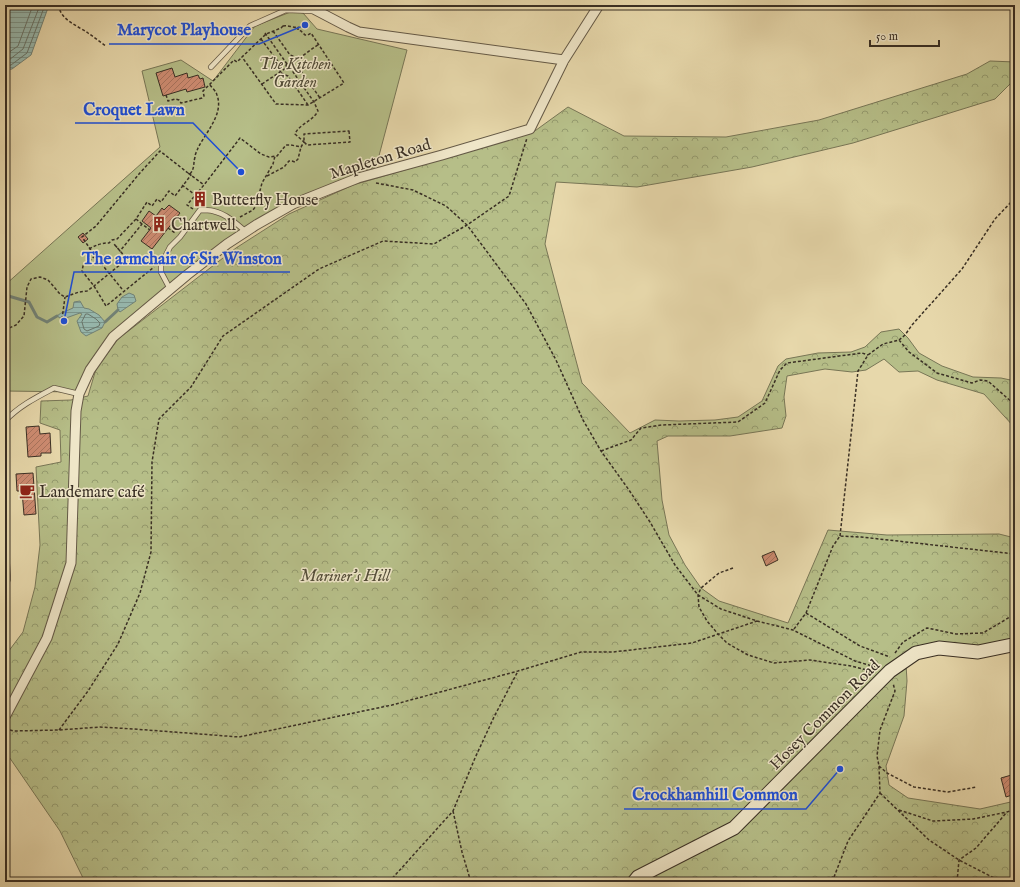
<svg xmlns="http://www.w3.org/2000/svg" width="1020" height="887" font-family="'IM FELL English',serif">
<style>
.forest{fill:url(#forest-crowns);stroke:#787656}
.garden{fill:#b6be88;stroke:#787656}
.water{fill:url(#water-rules);stroke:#718277}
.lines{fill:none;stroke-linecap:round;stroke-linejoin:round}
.shore{stroke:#68746a;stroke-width:1}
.stream{stroke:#718277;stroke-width:3}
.building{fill:url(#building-hatch);stroke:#392f24}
.lane-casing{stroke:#645946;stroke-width:6}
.street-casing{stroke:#645946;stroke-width:11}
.secondary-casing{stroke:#392f24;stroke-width:15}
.path{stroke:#392f24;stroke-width:1.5;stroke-dasharray:3 2;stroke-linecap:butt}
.lane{stroke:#efe6c8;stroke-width:4.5}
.street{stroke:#efe6c8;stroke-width:9}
.secondary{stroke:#efe6c8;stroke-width:13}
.labels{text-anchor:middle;stroke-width:3;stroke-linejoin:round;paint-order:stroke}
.park-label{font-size:16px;font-style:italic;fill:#524c38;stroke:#efe6c8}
.street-label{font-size:16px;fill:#392f24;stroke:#efe6c8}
.poi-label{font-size:16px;fill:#392f24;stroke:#efe6c8;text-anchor:start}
.leader{fill:none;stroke:#1d4ed8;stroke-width:1.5}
.callout-dot{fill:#1d4ed8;stroke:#efe6c8;stroke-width:1.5}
.callout-label{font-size:17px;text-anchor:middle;font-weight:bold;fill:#1d4ed8;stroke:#efe6c8;stroke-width:3;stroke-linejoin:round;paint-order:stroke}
</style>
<defs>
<pattern id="forest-crowns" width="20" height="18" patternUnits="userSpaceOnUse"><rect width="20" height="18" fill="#b6be88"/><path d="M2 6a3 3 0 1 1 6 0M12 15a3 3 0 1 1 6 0" fill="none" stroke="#959b6f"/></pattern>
<pattern id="water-rules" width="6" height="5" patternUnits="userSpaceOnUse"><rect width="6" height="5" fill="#97b9af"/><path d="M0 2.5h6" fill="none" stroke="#7c978e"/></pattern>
<pattern id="building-hatch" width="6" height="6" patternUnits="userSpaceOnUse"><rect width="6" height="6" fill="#ce8c72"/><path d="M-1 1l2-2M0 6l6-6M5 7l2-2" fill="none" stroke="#a8735d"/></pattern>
</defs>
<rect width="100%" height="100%" fill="#e7d8ab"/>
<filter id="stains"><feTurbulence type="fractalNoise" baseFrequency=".005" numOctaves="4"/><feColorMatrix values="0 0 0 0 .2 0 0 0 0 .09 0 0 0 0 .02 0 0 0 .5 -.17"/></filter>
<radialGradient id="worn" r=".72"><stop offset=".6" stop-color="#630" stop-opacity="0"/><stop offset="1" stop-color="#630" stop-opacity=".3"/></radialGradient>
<!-- forest -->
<path class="forest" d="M 990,61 L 1015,62 L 1015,79 L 995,99 L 853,143 L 752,167 L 637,187 L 556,182 L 545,244 L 582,383 L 630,433 L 655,420 L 679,421 L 715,420 L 738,417 L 762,401 L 778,366 L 786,359 L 818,353 L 851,352 L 865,347 L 881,332 L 899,329 L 908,338 L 919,353 L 942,366 L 973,377 L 1001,378 L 1015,381 L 1015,428 L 984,394 L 937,380 L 918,371 L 899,372 L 884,359 L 866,370 L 852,372 L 825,369 L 787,376 L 784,397 L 786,416 L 782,428 L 730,436 L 668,436 L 657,441 L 662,500 L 669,535 L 685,565 L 701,588 L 719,601 L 788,623 L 828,530 L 887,535 L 999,534 L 1015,538 L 1015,642 L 943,650 L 906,664 L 907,681 L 904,716 L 886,766 L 889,785 L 908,798 L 980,809 L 1015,801 L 1015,882 L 85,882 L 60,831 L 5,751 L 5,656 L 23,632 L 35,587 L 40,545 L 36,467 L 61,462 L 60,430 L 40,423 L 41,401 L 71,400 L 88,396 L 96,369 L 118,339 L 236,248 L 289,214 L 353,185 L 532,133 L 568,107 L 624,136 L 726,137 L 819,120 L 967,74 Z"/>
<!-- garden -->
<path class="garden" d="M 293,11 L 303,13 L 317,29 L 407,50 L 376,167 L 357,173 L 291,203 L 112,332 L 76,392 L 5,391 L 5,285 L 160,147 L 142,71 L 181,60 L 213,81 L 255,26 Z"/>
<!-- water -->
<path class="water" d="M 5,5 L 49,5 L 31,55 L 12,69 L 5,70 Z
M 129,293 L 134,295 L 136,301 L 120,312 L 118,310 L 117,304 L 122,297 Z
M 80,301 L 84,308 L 89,309 L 99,315 L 105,322 L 102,328 L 86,336 L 81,332 L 77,321 L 82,314 L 80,313 L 66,318 L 60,318 L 57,316 C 61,312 67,311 73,308 L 74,302 Z"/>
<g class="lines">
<!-- shore -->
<path class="shore" d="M 5,55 L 18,46 L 33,5
M 5,61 L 9,60 L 23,49 L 40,5
M 5,66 L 11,65 L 27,53 L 45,5
M 86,314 L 88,314 L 96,319 L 100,323 L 99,326 L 87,331 L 84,329 L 82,322 Z"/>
<!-- stream -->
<path class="stream" d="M 5,295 L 29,302 L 37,317 L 47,322 L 57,316
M 105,322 L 118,310"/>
</g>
<!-- building -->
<path class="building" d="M 172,68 L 175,77 L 187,73 L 188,78 L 198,75 L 200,79 L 203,78 L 205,87 L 187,92 L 186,89 L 163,96 L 156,73 Z
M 169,205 L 180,213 L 152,249 L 141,241 L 151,228 L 142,221 L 149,211 L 156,216 L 162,208 L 164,210 Z
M 83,233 L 88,239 L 83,243 L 78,237 Z
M 39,426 L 40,434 L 50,433 L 51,453 L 41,453 L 41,456 L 28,457 L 26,427 Z
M 33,473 L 36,514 L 24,515 L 22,491 L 17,491 L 16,474 Z
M 774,551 L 778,560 L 766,566 L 762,556 Z
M 1015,774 L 1015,794 L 1006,797 L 1001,778 Z"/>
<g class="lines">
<!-- lane casing -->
<g class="lane-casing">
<path id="lane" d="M 211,67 L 250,26 L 286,10 L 312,11
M 170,289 L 161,272 L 161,265 L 170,247 L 180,237 L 200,210 C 204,210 209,210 213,211 C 226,214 236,223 245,231
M 5,421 C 19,406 37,397 54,388 L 79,394
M 5,532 L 8,579 L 5,588"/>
</g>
<!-- street casing -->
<g class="street-casing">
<path id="street" d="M 306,5 L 348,27 L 359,32 L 564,60
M 5,717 L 47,638 L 71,563 L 76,411 L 79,394 L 90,370 L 113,337 L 187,275 L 227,244 L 256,225 L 293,204 L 358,178 L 442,155 L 530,129 L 564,60 L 599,5"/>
</g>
<!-- secondary casing -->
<g class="secondary-casing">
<path id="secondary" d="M 634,882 L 638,877 L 734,828 L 890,671 L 916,653 L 939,648 L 978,652 L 1012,645 L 1015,644"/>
</g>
<!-- path -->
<path class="path" d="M 59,5 C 59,19 78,26 88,33 C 94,37 100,42 106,46
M 283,26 C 288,25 293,28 298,27 L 298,30 L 301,31 L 305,35 L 308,35 L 311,33 L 344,83 L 308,105 L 276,104 L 242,57 L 266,34 L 281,28 Z
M 273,31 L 290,55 C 297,57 300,61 299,68 L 320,98
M 265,33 L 287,64
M 261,39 L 279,63 C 278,71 281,74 288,76 L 308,105
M286 66a3 3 0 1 1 6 0a3 3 0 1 1-6 0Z
M 291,64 L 319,44
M 262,84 L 286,68
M 166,95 L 168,101 L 175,99 L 179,100 L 181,103 L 202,98 L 204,96 L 203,91 L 234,60 L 237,62 L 242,57
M 349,131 L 350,142 L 307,145 L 304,142 L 304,134 Z
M 190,174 C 195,168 193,164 195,157 C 195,154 197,151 198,148 C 206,132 224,114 217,95 C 216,91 212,88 210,85
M 267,176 L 284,167 L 289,161 L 292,161 L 295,162 L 298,159 L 301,147
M 376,183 L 413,190 L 446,206 L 467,225 L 526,304 L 556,360 L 583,420 L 601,451 L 629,490 L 650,522 L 675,565 L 698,595 L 721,609 L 757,621 L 793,630 L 855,661 L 879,668
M 182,185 L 198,197
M 193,209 L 187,205 L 204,185 L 240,138 L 261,154 L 269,157 L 277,156 L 286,145 L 291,145 L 301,147 L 304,142 L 295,134 C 299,124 312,122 318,111 L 314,102 L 291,69
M 240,217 L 253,210 L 256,206 L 262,183 L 273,164 L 275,156
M 136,219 L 142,224
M 168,228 L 175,233
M 89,249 C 96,245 101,243 109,243 L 112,240 L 117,239 L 136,219 L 147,202 L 152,206 L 157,199 L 161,202 L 169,191 L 175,196 L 191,175 L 188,173 L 204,185
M 95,256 L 83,266 L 82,271 L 94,286 L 106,306 L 154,267
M 122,289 L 95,256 L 82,237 L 96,226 L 139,174 L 160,151 L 188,173
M 62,319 L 65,297
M 5,330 L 16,325 L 24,316 L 27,287 L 31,279 L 40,277 L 48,280 L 60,294 L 65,297 L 79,292 L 87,291 L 94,286 L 127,259 L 114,244 L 120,251 L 142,224 L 150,230
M 899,340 L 905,335 L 912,325 L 962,269 L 995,219 L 1015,198
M 601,451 L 631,440 L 641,428 L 662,425 L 738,422 L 765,403 L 780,370 L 787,363 L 862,353 L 868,355
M 840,536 L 858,371 L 868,355 L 883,344 L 899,340 L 909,352 L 937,373 L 972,383 L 980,380 L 988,381 L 1015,405
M 733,568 L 719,573 L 701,588 L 698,595 L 699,607 L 707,621 L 718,634 L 727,643 L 748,655 L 774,663 L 810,660 L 851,666 L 875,672
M 806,613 L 860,646 L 890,657
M 794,629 L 806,613 L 833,546 L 840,536 L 861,537 L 1015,554
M 895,653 L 903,642 L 927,628 L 956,634 L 983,633 L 1015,614
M 5,729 L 14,731 L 59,730 L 100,727 L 134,729 L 239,737 L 392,705 L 518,671 L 581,652 L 613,652 L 692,643 L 757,621
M 59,730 L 88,691 L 118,644 L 140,593 L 151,552 L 152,462 L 159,419 L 191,387 L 223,336 L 319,269 L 383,241 L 434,244 L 467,225 L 509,196 L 527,138
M 879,766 L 887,773 L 914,787 L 948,792 L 977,787
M 880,793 L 929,840 L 959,860 L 996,879 L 1005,882
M 899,810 L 933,821 L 973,819 L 1007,812
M 453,811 L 462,852 L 470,879 L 470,882
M 389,882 L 453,811 L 475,758 L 494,717 L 518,671
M 792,882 L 833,877
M 835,882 L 834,877 L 848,841 L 880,793 L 879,766 L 877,756 L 880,730 L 895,691 L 893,683
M 957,882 L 959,860 L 976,848 L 1007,812 L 1015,809"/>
<!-- lane -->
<use href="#lane" class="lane"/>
<!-- street -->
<use href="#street" class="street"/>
<!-- secondary -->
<use href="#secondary" class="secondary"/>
</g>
<!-- icons -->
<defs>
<g id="building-bare" transform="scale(1.2)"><path d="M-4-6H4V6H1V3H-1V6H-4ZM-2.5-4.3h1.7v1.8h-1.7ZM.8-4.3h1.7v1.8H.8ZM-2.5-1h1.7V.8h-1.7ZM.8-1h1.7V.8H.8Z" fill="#8f2418" stroke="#efe6c8" stroke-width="2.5" paint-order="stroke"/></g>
<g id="cafe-bare" transform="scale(1.2)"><path d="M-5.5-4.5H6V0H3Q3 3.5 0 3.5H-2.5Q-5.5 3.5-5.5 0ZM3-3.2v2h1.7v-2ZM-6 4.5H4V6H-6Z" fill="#8f2418" stroke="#efe6c8" stroke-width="2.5" paint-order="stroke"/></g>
</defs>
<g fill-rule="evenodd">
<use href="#building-bare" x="200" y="199"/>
<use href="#building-bare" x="159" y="224"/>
<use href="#cafe-bare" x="27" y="491"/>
</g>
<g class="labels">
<!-- park labels -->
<g class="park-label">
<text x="295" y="69">The Kitchen<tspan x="295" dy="18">Garden</tspan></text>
<text x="345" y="581">Mariner's Hill</text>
</g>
<!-- street labels -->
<g class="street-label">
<text transform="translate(380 158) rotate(-17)" y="6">Mapleton Road</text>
<text transform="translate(824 714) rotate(-45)" y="6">Hosey Common Road</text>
</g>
<!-- poi labels -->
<g class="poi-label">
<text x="212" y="205">Butterfly House</text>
<text x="171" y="230">Chartwell</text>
<text x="39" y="497">Landemare café</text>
</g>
</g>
<!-- callouts -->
<path class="leader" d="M305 25L259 44H109M241 172L193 123H75M64 321L74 272H290M840 769L806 809H624"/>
<g class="callout-dot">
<circle cx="305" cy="25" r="4"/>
<circle cx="241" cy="172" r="4"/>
<circle cx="64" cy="321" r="4"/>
<circle cx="840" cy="769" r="4"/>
</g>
<g class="callout-label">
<text x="184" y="35">Marycot Playhouse</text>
<text x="134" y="115">Croquet Lawn</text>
<text x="182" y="264">The armchair of Sir Winston</text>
<text x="715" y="800">Crockhamhill Common</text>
</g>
<!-- margin -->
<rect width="1020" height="887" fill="none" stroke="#e7d8ab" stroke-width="20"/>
<rect x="6" y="6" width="1008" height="875" fill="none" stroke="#392f24" stroke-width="2"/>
<rect x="10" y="10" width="1000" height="867" fill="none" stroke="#392f24"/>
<!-- scale -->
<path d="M870 40v6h69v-6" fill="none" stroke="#392f24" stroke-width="2"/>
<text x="876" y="40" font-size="12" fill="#392f24" stroke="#efe6c8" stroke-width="3" paint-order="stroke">50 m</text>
<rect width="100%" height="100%" filter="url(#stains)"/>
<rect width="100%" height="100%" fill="url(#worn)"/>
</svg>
